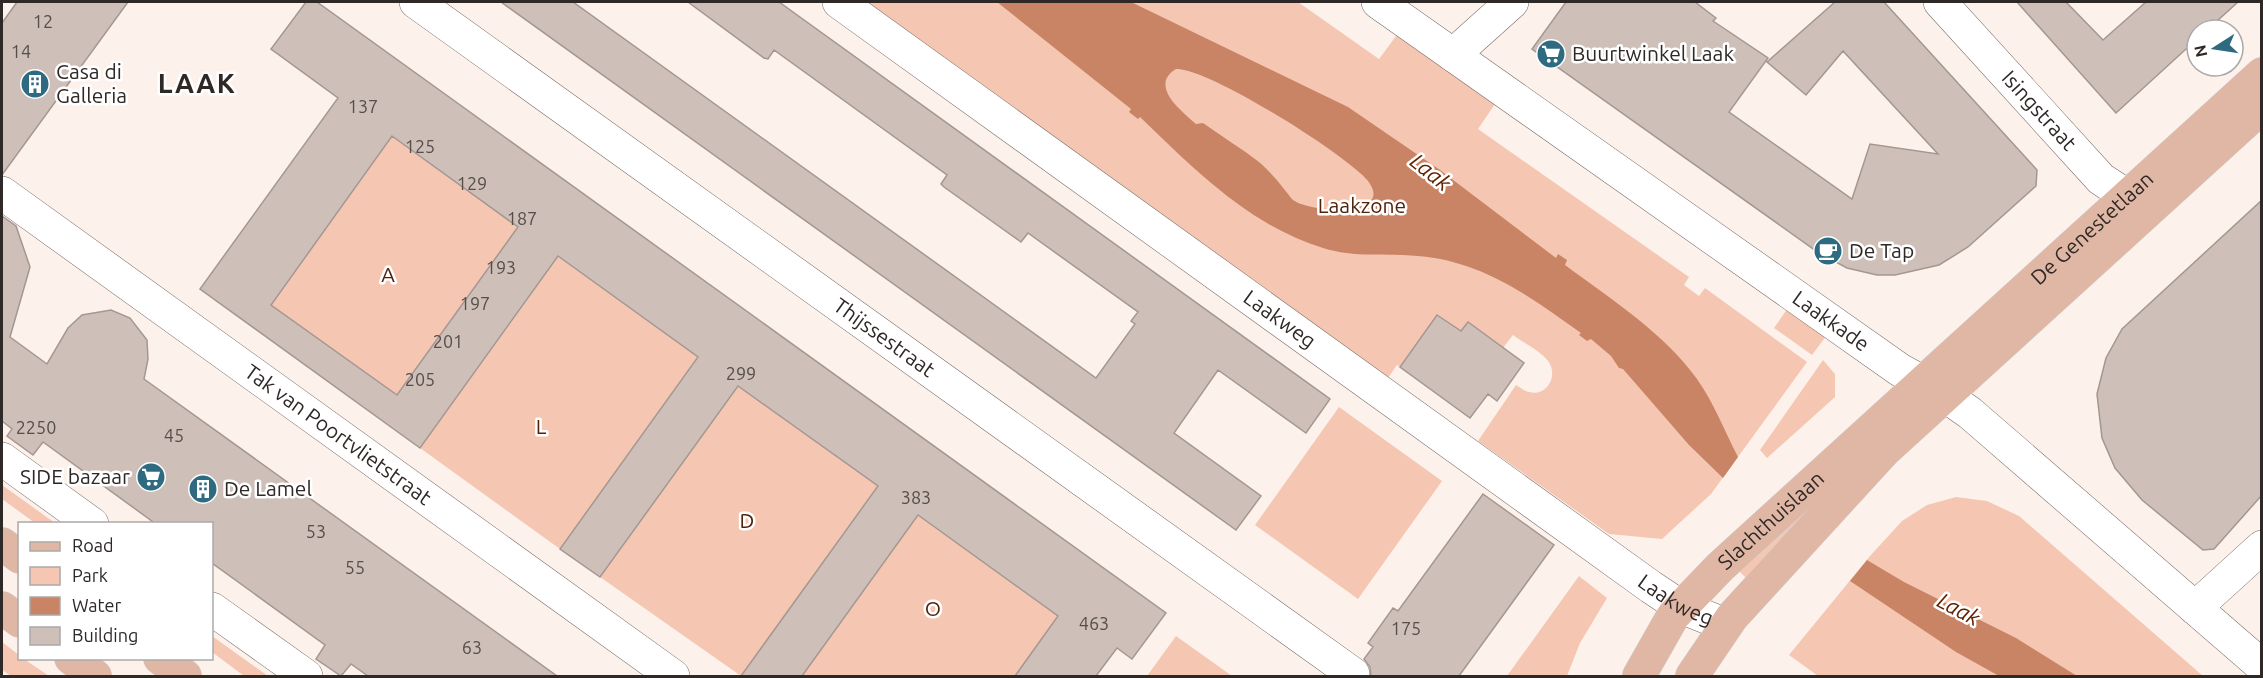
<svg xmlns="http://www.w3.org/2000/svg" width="2263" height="678" font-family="Ubuntu,sans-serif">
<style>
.green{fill:#f5c7b2}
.water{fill:#c98465;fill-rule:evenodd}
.building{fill:#cec0b9;stroke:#a49791;stroke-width:1.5;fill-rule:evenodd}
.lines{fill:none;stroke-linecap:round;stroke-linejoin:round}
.minor-casing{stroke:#786b66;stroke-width:34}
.major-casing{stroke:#d1d0cf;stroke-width:34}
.minor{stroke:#fff;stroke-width:33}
.major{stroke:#e0b7a4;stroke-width:33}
.labels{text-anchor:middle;stroke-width:5;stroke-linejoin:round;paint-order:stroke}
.number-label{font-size:18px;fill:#564e4b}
.poi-label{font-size:21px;fill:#2e2826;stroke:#fff;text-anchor:start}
.street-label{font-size:21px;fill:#2e2826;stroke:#fff}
.park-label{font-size:21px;fill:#50230c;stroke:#fff}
.water-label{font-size:22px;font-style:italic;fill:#622300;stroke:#fff}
.district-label{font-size:27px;font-weight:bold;letter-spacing:1.5px;fill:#2e2826;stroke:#fff}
</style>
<rect width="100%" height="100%" fill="#fdf1ec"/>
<!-- green -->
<path class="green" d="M 857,2 L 1298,2 L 1379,59 L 1399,32 L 1497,101 L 1478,129 L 1689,277 L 1684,285 L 1699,296 L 1705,288 L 1807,362 L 1711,494 L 1662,539 L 1609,534 L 1478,441 L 1516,385 C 1520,387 1524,391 1529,392 C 1547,397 1559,375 1548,361 C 1540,351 1524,343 1513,335 L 1503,348 L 1468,322 L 1461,331 L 1437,315 L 1400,367 L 1397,365 L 1385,382 Z
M 392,136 L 518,227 L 380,419 L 296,323 L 280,347 L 254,328 Z
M 558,256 L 698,357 L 560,549 L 420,448 Z
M 1788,308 L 1827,335 L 1812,355 L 1774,328 Z
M 1823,360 L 1835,374 L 1835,397 L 1767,458 L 1760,450 Z
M 738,386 L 878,486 L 741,676 L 600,577 Z
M 1339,407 L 1442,481 L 1358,599 L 1255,525 Z
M 1874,439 L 1750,582 L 1735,567 Z
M 2,485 L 55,523 L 35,523 L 2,499 Z
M 1956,497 L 1987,501 L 2019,516 L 2203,676 L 1818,676 L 1789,655 L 1870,556 L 1902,521 L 1927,505 Z
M 918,515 L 1058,616 L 1015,676 L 802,676 Z
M 1579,576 L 1607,598 L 1580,643 L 1567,676 L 1507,676 Z
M 212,636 L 268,676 L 244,676 L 212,652 Z
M 1176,636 L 1232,676 L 1147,676 Z
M 2,642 L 19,655 L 20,658 L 24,659 L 49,676 L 11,676 L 2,670 Z"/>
<!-- water -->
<path class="water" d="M 997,2 L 1131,2 L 1348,107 L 1440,170 L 1556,258 L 1558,254 L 1567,260 L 1565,265 C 1611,299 1664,333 1697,379 C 1714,403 1725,432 1738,457 L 1723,478 L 1689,445 L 1623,369 L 1619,368 L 1611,356 L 1591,339 L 1587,341 L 1579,335 L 1581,333 C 1531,297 1482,261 1418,256 C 1387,253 1354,258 1323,248 C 1249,225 1195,170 1140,117 L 1138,119 L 1129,112 L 1131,109 ZM 1176,69 C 1207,67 1347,155 1368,181 C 1397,219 1303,213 1291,198 C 1284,189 1271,172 1259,162 C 1241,148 1221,136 1203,123 L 1196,124 C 1183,112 1148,86 1176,69 Z
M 1867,560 L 1904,582 L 2016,638 L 2077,676 L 1999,676 L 1956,652 L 1850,581 Z"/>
<!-- building -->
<path class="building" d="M 17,2 L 128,2 L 2,175 L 2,23 Z
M 306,2 L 317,2 L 1166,613 L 1132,659 L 1117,648 L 1096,676 L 1015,676 L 1058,616 L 918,515 L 802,676 L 741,676 L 878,486 L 738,386 L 600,577 L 560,549 L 698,357 L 558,256 L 420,448 L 200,289 L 338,98 L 271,49 ZM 392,136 L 518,227 L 397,395 L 271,305 Z
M 501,2 L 573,2 L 1096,378 L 1135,324 L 1131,321 L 1138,312 L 1028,233 L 1021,242 L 944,187 L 941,184 L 947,175 L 774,50 L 768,59 L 764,58 L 688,2 L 779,2 L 1330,399 L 1306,433 L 1218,370 L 1174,433 L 1261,496 L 1236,530 Z
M 1566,2 L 1695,2 L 1716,18 L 1713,21 L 1768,58 L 1729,112 L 1852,199 L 1870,144 L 1938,154 L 1843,51 L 1806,95 L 1767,62 L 1835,2 L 1884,2 L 2037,170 L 2036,186 L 1968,247 L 1939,265 L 1895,275 L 1877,275 L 1847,268 L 1819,253 L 1532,49 Z
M 2017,2 L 2066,2 L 2103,40 L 2146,2 L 2238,2 L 2207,30 L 2197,30 L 2197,39 L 2116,113 Z
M 2262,200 L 2262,495 L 2214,549 L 2203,550 L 2142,500 L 2115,468 L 2102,438 L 2097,394 L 2106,358 L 2122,329 Z
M 2,216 L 16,226 L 30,267 L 10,337 L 47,364 L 68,328 L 82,315 L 111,310 L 130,318 L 147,340 L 148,359 L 144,379 L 557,676 L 368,676 L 351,664 L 341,676 L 316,659 L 325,645 L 212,563 L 212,524 L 156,524 L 43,442 L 33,455 L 7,436 L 12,429 L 2,421 Z
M 1437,315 L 1461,331 L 1468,322 L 1524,363 L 1497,401 L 1488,394 L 1470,418 L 1400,367 Z
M 1483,494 L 1554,545 L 1459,676 L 1371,676 L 1370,667 L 1364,659 L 1373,647 L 1368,643 L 1393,608 L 1398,611 Z"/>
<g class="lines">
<!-- minor casing -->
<g class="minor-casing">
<g id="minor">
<path id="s1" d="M 416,2 L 1353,674"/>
<path id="s2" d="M 839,2 L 1651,587 L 1681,607 L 1726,625"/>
<path id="s3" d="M 1378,2 L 1900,370 L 1940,392 L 1970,413 L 2262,666"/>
<path id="s4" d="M 1940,2 L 2101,179 L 2127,196 L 2144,214"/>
<path d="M 1453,55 L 1512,2"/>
<path id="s5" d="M 2,193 L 673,676"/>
<path d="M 2,459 L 92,524"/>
<path d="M 2195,608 L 2262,547"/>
<path d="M 212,609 L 306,676"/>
</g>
</g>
<!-- major casing -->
<g class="major-casing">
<g id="major">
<path d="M 2,544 L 20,557"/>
<path d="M 2,608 L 20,621"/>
<path d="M 71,658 L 95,676"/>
<path d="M 160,658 L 185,676"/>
<path id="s6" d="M 1639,676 L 1673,616 L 1720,567 L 2262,74"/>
<path d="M 1692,676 L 1732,617 L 1884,451 L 2262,107"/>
</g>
</g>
<!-- minor -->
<use href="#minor" class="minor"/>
<!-- major -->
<use href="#major" class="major"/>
</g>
<!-- icons -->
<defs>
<g id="supermarket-disc" transform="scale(1.5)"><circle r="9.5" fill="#2e6b81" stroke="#fff"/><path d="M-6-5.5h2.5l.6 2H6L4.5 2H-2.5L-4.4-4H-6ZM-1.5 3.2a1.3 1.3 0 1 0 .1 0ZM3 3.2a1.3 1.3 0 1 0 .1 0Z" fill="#fff"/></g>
<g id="building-disc" transform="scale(1.5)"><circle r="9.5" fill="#2e6b81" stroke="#fff"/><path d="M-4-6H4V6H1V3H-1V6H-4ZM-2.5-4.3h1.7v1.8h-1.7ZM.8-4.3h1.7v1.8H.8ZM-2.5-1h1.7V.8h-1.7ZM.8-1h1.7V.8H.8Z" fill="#fff"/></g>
<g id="cafe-disc" transform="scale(1.5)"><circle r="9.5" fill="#2e6b81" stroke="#fff"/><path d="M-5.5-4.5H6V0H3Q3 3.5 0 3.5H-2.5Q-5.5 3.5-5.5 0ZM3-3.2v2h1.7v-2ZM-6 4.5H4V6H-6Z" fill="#fff"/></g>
</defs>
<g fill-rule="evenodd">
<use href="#supermarket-disc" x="1551" y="54"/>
<use href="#building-disc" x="35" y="84"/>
<use href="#cafe-disc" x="1828" y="251"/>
<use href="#supermarket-disc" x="151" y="477"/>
<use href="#building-disc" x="203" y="489"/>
</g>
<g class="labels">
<!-- number labels -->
<g class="number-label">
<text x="43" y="28">12</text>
<text x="21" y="58">14</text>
<text x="363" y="113">137</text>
<text x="420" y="153">125</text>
<text x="472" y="190">129</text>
<text x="522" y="225">187</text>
<text x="501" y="274">193</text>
<text x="475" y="310">197</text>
<text x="448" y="348">201</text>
<text x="741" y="380">299</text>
<text x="420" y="386">205</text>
<text x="36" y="434">2250</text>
<text x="174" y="442">45</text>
<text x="916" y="504">383</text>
<text x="316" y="538">53</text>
<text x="355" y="574">55</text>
<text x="1094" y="630">463</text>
<text x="1406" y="635">175</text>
<text x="472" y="654">63</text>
</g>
<!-- poi labels -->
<g class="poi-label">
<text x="1572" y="61">Buurtwinkel Laak</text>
<text x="56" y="79">Casa di<tspan x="56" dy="24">Galleria</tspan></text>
<text x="1849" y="258">De Tap</text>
<text x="130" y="484" text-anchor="end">SIDE bazaar</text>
<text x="224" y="496">De Lamel</text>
</g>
<!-- street labels -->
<g class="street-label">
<text dy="7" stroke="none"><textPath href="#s4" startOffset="147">Isingstraat</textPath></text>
<text dy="7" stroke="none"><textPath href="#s6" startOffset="640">De Genestetlaan</textPath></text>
<text dy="7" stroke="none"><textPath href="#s2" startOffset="543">Laakweg</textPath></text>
<text dy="7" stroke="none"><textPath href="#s3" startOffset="554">Laakkade</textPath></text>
<text dy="7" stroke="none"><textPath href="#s1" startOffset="576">Thijssestraat</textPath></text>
<text dy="7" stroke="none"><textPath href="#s5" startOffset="414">Tak van Poortvlietstraat</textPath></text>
<text dy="7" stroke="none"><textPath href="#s6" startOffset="206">Slachthuislaan</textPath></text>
<text dy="7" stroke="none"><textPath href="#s2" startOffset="1029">Laakweg</textPath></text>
</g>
<!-- park labels -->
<g class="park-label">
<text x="1362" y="213">Laakzone</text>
<text x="388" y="282">A</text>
<text x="541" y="434">L</text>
<text x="747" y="528">D</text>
<text x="933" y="616">O</text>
</g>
<!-- water labels -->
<g class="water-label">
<text transform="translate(1431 172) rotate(39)" y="8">Laak</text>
<text transform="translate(1959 609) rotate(28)" y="8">Laak</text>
</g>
<!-- district labels -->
<g class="district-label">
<text x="197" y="93">LAAK</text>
</g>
</g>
<!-- border -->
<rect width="2263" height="678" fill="none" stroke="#2e2826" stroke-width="6"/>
<!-- legend -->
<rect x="18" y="522" width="195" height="138" fill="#ffffff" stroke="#aba9a8" stroke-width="1.5"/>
<rect x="30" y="542" width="30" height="9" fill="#e0b7a4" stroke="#aba9a8" stroke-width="1.5"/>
<text x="72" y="552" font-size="18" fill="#2e2826">Road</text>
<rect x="30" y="567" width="30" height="18" fill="#f5c7b2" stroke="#aba9a8" stroke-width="1.5"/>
<text x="72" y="582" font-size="18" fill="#2e2826">Park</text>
<rect x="30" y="597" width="30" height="18" fill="#c98465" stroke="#aba9a8" stroke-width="1.5"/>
<text x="72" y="612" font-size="18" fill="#2e2826">Water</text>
<rect x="30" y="627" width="30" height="18" fill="#cec0b9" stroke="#aba9a8" stroke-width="1.5"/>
<text x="72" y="642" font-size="18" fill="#2e2826">Building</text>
<!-- north arrow -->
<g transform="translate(2215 48) rotate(258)"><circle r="28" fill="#ffffff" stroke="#aba9a8" stroke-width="1.5"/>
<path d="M0-4.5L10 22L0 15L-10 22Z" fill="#2e6b81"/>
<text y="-9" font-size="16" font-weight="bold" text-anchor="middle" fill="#2e2826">N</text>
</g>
</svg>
